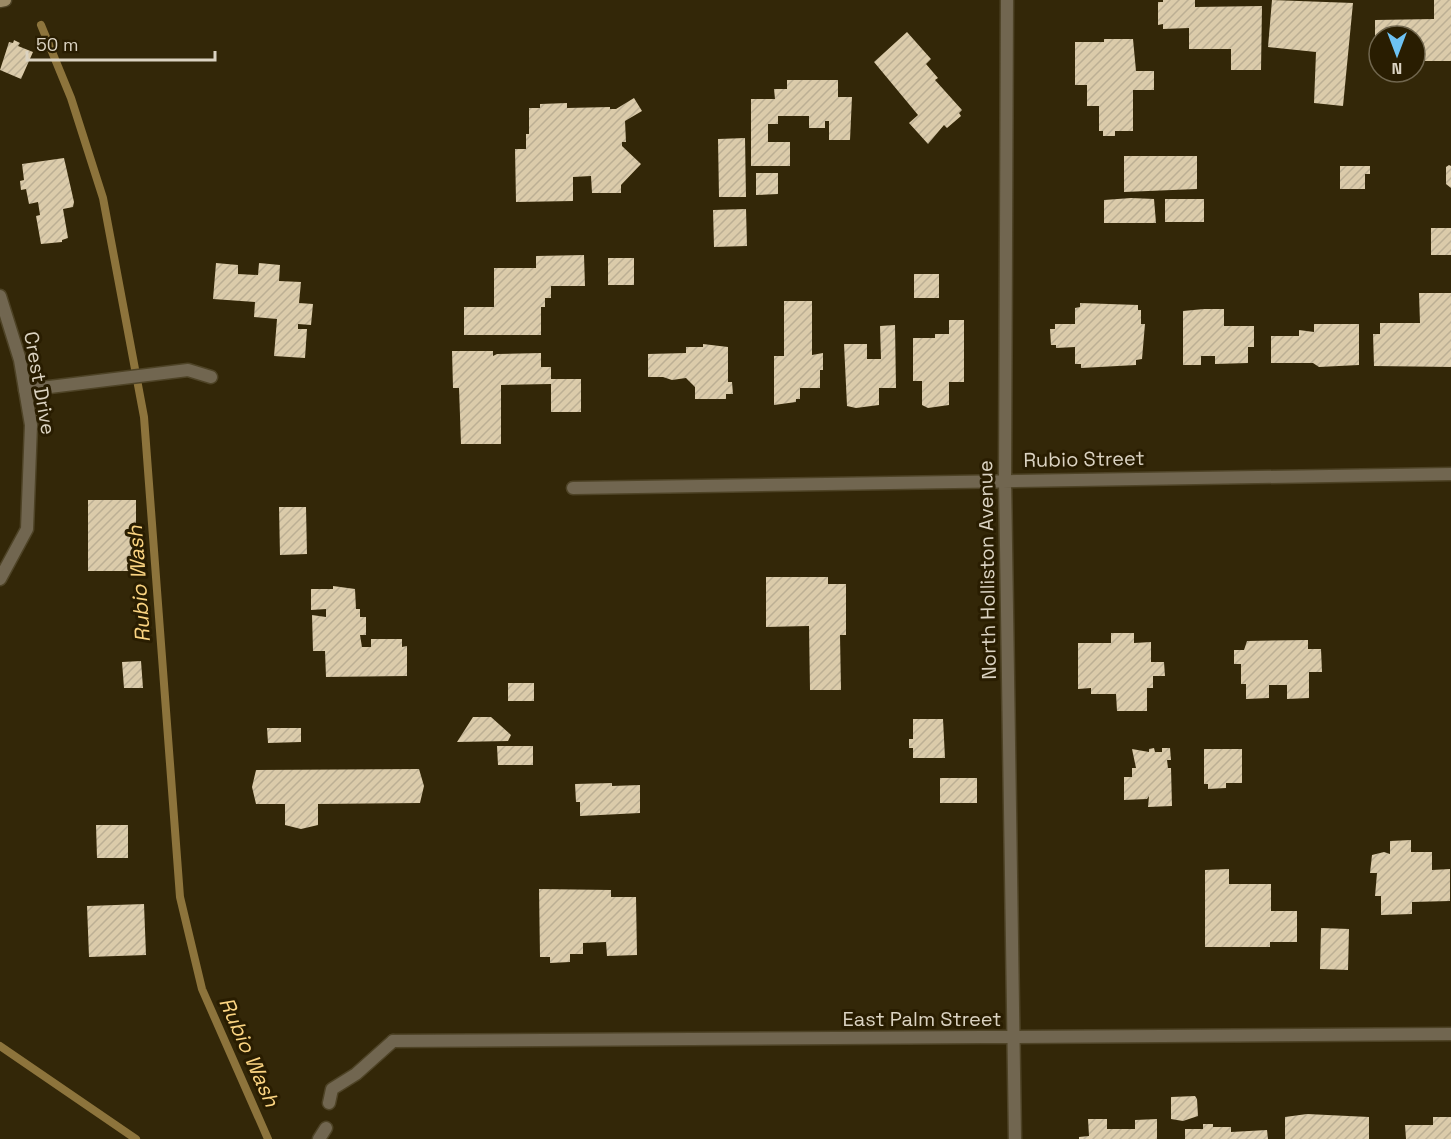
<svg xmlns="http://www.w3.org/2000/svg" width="1451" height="1139" font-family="'Space Grotesk',sans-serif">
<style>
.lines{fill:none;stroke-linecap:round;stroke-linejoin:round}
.stream{stroke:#8d743c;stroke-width:8}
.building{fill:url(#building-hatch)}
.service-casing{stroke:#4e4326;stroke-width:15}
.minor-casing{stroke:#4e4326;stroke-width:15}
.secondary-casing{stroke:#4e4326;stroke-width:15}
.service{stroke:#716650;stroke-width:12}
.minor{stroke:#716650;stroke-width:12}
.secondary{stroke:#9a8965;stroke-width:12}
.labels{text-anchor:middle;stroke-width:6;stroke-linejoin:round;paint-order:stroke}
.street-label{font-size:20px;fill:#dbd3c2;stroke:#291d01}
.water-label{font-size:21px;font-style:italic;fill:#fcd582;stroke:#291d01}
</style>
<defs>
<pattern id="building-hatch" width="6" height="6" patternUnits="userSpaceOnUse" patternTransform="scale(1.5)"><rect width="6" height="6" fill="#dbcbaa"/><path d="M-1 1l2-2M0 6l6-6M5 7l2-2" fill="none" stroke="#bcaf94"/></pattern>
</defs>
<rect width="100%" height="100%" fill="#332708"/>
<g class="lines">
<!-- stream -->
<path class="stream" d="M 41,25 L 71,98 L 103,198 L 144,417 L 180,897 L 202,989 L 268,1139
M 0,1046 L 136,1139"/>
</g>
<!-- building -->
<path class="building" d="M 1163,0 L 1195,0 L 1195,7 L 1262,6 L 1261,70 L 1231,70 L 1231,49 L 1189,49 L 1189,28 L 1163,29 L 1163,24 L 1158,25 L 1158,2 L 1163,2 Z
M 1272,0 L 1353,3 L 1343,106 L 1314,103 L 1316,52 L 1268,47 Z
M 1434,0 L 1451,0 L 1451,61 L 1415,61 L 1415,36 L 1379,36 L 1379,61 L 1375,61 L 1375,20 L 1434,19 Z
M 907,32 L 931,59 L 926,64 L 938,78 L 935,80 L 962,110 L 959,113 L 961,116 L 947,128 L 944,125 L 928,144 L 909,123 L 918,115 L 874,62 Z
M 1104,39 L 1133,39 L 1136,71 L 1154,71 L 1154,90 L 1133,90 L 1133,131 L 1115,131 L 1115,136 L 1103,136 L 1103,131 L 1099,131 L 1099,106 L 1087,106 L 1087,85 L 1075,85 L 1075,42 L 1104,42 Z
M 14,40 L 20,43 L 18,46 L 33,52 L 21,79 L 0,70 L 9,42 L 13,43 Z
M 787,80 L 838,80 L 838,97 L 852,97 L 850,140 L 829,140 L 829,121 L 825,121 L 825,128 L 809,128 L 809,116 L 778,116 L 778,124 L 768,124 L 768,142 L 790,142 L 790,166 L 751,166 L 751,99 L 775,99 L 774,89 L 787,89 Z
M 634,98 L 642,111 L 625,121 L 626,142 L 622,142 L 622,146 L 641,164 L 621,185 L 621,193 L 592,193 L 591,176 L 573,177 L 573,201 L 516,202 L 515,149 L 526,149 L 526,134 L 529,134 L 529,108 L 540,108 L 540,104 L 567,103 L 567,108 L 610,107 L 610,109 L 616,109 Z
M 745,138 L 746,197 L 719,197 L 718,139 Z
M 1124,156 L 1197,156 L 1197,189 L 1124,192 Z
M 64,158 L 74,202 L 73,207 L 63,209 L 68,238 L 62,240 L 62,242 L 41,244 L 36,216 L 40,215 L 38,202 L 29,204 L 26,189 L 21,190 L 20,181 L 24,180 L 22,164 Z
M 1449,165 L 1451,166 L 1451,188 L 1446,184 L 1446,167 Z
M 1340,166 L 1370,166 L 1370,174 L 1365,174 L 1365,189 L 1340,189 Z
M 756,173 L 778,173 L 778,194 L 756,195 Z
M 1131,198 L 1154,199 L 1156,223 L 1104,223 L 1104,200 Z
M 1165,199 L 1204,199 L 1204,222 L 1165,222 Z
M 746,209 L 747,246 L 714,247 L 713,210 Z
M 1431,228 L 1451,228 L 1451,255 L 1431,255 Z
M 584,255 L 585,286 L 551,286 L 551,298 L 545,298 L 545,307 L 541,307 L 541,335 L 464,335 L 464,307 L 494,307 L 494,268 L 536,268 L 536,256 Z
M 608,258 L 634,258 L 634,285 L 608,285 Z
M 216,263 L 238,265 L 238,274 L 258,275 L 259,263 L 280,265 L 279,281 L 301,282 L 299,303 L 313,304 L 311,325 L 298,324 L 298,329 L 307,329 L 305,358 L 274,356 L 277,319 L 254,317 L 255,302 L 213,299 Z
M 914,274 L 939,274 L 939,298 L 914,298 Z
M 1419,293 L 1451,293 L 1451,367 L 1374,366 L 1373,334 L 1380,334 L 1380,323 L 1420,323 Z
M 784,301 L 812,301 L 812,355 L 823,353 L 823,370 L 820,370 L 820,388 L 800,388 L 800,399 L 796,399 L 796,402 L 774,405 L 774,356 L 784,356 Z
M 1080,303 L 1138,305 L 1138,310 L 1141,310 L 1141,324 L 1145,324 L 1142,359 L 1136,360 L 1136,365 L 1081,368 L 1081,364 L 1075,364 L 1075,347 L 1056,348 L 1056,345 L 1051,345 L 1050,329 L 1055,329 L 1055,324 L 1075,324 L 1075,308 L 1080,307 Z
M 1204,309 L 1224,309 L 1224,326 L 1254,326 L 1254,347 L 1248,347 L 1248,363 L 1215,364 L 1215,356 L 1201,356 L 1201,365 L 1183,365 L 1183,311 Z
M 949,320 L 964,320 L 964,382 L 949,382 L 949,405 L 928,408 L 922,405 L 922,381 L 913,381 L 913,338 L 935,338 L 935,334 L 949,334 Z
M 1314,324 L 1359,324 L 1359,365 L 1319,367 L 1313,363 L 1271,363 L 1271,336 L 1299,336 L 1299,330 L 1314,332 Z
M 895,325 L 896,388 L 879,388 L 879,405 L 856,408 L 847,406 L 844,344 L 867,344 L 867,359 L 881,359 L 880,326 Z
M 703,344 L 728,347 L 728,382 L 732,382 L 733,394 L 726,394 L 726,399 L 695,399 L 695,387 L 686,378 L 672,380 L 663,377 L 648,377 L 648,354 L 686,353 L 686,347 L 703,347 Z
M 452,351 L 493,351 L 493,356 L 497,354 L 541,353 L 541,367 L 551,367 L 551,379 L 581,379 L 581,412 L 551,412 L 551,384 L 501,385 L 501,444 L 461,444 L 459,388 L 453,388 Z
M 88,500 L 136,500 L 136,571 L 88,571 Z
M 279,507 L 306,507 L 307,554 L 280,555 Z
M 766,577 L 828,577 L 828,584 L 846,584 L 846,635 L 840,635 L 841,690 L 810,690 L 809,626 L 766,627 Z
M 333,586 L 355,589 L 356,609 L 360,609 L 360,617 L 366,617 L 366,635 L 360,635 L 362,647 L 371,647 L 371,639 L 402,639 L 402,647 L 407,646 L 407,676 L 326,677 L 325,651 L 313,651 L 312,615 L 326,617 L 326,609 L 311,610 L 311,589 L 333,589 Z
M 1111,633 L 1134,633 L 1134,643 L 1151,642 L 1151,662 L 1164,662 L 1165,676 L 1153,676 L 1153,688 L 1147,688 L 1147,711 L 1117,711 L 1116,694 L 1091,694 L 1091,688 L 1078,689 L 1078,643 L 1111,643 Z
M 1308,640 L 1308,649 L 1321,649 L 1322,672 L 1309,672 L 1309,698 L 1287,699 L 1287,685 L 1269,685 L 1269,698 L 1246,699 L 1246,684 L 1241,684 L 1241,664 L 1234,664 L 1234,650 L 1244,650 L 1247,641 Z
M 141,661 L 143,688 L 124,688 L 122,662 Z
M 508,683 L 534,683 L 534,701 L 508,701 Z
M 473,717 L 491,717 L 511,735 L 508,741 L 457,742 Z
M 913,719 L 943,719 L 945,758 L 913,758 L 913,748 L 909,748 L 909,739 L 913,739 Z
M 267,728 L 301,728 L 301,742 L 268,743 Z
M 497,746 L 533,746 L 533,765 L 498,765 Z
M 1154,748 L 1155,752 L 1162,752 L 1162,748 L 1170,748 L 1171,760 L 1167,760 L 1168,768 L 1171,768 L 1172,806 L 1148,807 L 1149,796 L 1147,799 L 1124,800 L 1124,777 L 1132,777 L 1132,768 L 1136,768 L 1132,749 L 1149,752 L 1149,749 Z
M 1204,749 L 1242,749 L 1242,783 L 1226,783 L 1226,788 L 1208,789 L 1208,784 L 1204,784 Z
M 419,769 L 424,786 L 420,803 L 318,804 L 318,825 L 301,829 L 285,825 L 285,804 L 256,804 L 252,787 L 256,770 Z
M 940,778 L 977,778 L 977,803 L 940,803 Z
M 612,783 L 612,786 L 640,785 L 640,813 L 580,816 L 580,802 L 576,802 L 575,784 Z
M 96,825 L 128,825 L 128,858 L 97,858 Z
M 1411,840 L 1411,852 L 1432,852 L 1432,870 L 1450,869 L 1450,901 L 1412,902 L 1412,914 L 1381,915 L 1381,896 L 1375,896 L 1377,873 L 1370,873 L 1372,855 L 1384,852 L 1390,854 L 1390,841 Z
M 1229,869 L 1229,884 L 1271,884 L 1271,911 L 1297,911 L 1297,942 L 1270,942 L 1270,947 L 1205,947 L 1205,870 Z
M 539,889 L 611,890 L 611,897 L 636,897 L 637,955 L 607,956 L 606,942 L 583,943 L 583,954 L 570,954 L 570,962 L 550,963 L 550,957 L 540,957 Z
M 144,904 L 146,955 L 89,957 L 87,906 Z
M 1321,928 L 1349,929 L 1348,970 L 1320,969 Z
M 1195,1096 L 1197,1099 L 1198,1116 L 1183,1121 L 1171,1119 L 1171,1097 Z
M 1307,1114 L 1369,1117 L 1369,1139 L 1285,1139 L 1285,1117 Z
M 1433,1117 L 1451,1117 L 1451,1139 L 1406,1139 L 1405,1125 L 1433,1125 Z
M 1088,1119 L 1107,1119 L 1107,1129 L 1135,1129 L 1135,1120 L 1157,1119 L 1157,1139 L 1079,1139 L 1079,1137 L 1089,1136 Z
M 1203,1124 L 1213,1124 L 1213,1127 L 1231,1127 L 1231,1132 L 1267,1130 L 1268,1139 L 1185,1139 L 1185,1129 L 1203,1129 Z"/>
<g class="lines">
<!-- service casing -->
<g class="service-casing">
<path id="service" d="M 25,390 L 188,370 L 211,377
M 329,1103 L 332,1089 L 356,1074 L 393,1041
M 319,1139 L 326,1128"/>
</g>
<!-- minor casing -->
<g class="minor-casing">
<path id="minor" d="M 1007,0 L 1005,479 L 1015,1139
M 0,296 L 20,360 L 31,425 L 27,529 L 0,579
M 573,488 L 1451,474
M 393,1041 L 1451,1034"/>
</g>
<!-- secondary casing -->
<g class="secondary-casing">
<path id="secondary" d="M 0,1 L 5,0"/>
</g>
<!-- service -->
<use href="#service" class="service"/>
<!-- minor -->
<use href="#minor" class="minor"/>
<!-- secondary -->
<use href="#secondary" class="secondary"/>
</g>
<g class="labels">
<!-- street labels -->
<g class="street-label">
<text transform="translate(40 383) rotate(80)" y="7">Crest Drive</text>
<text transform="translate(1084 459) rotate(-1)" y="7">Rubio Street</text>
<text transform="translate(987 570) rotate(-91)" y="7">North Holliston Avenue</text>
<text x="922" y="1026">East Palm Street</text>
</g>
<!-- water labels -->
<g class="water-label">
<text transform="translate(139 584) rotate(-94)" y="7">Rubio Wash</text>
<text transform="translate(249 1052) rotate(66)" y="7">Rubio Wash</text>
</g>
</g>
<!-- north arrow -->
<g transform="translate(1397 54) rotate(180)"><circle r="28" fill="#291d01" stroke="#70664e" stroke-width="1.5"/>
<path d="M0-4.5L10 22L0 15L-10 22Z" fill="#6dc2f3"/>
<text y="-9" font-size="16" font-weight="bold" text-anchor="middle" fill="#dbd3c2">N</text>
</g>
<!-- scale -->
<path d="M27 51v9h188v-9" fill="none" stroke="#dbd3c2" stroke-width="3"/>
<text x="36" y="51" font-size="18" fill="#dbd3c2" stroke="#291d01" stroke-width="4.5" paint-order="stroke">50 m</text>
</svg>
